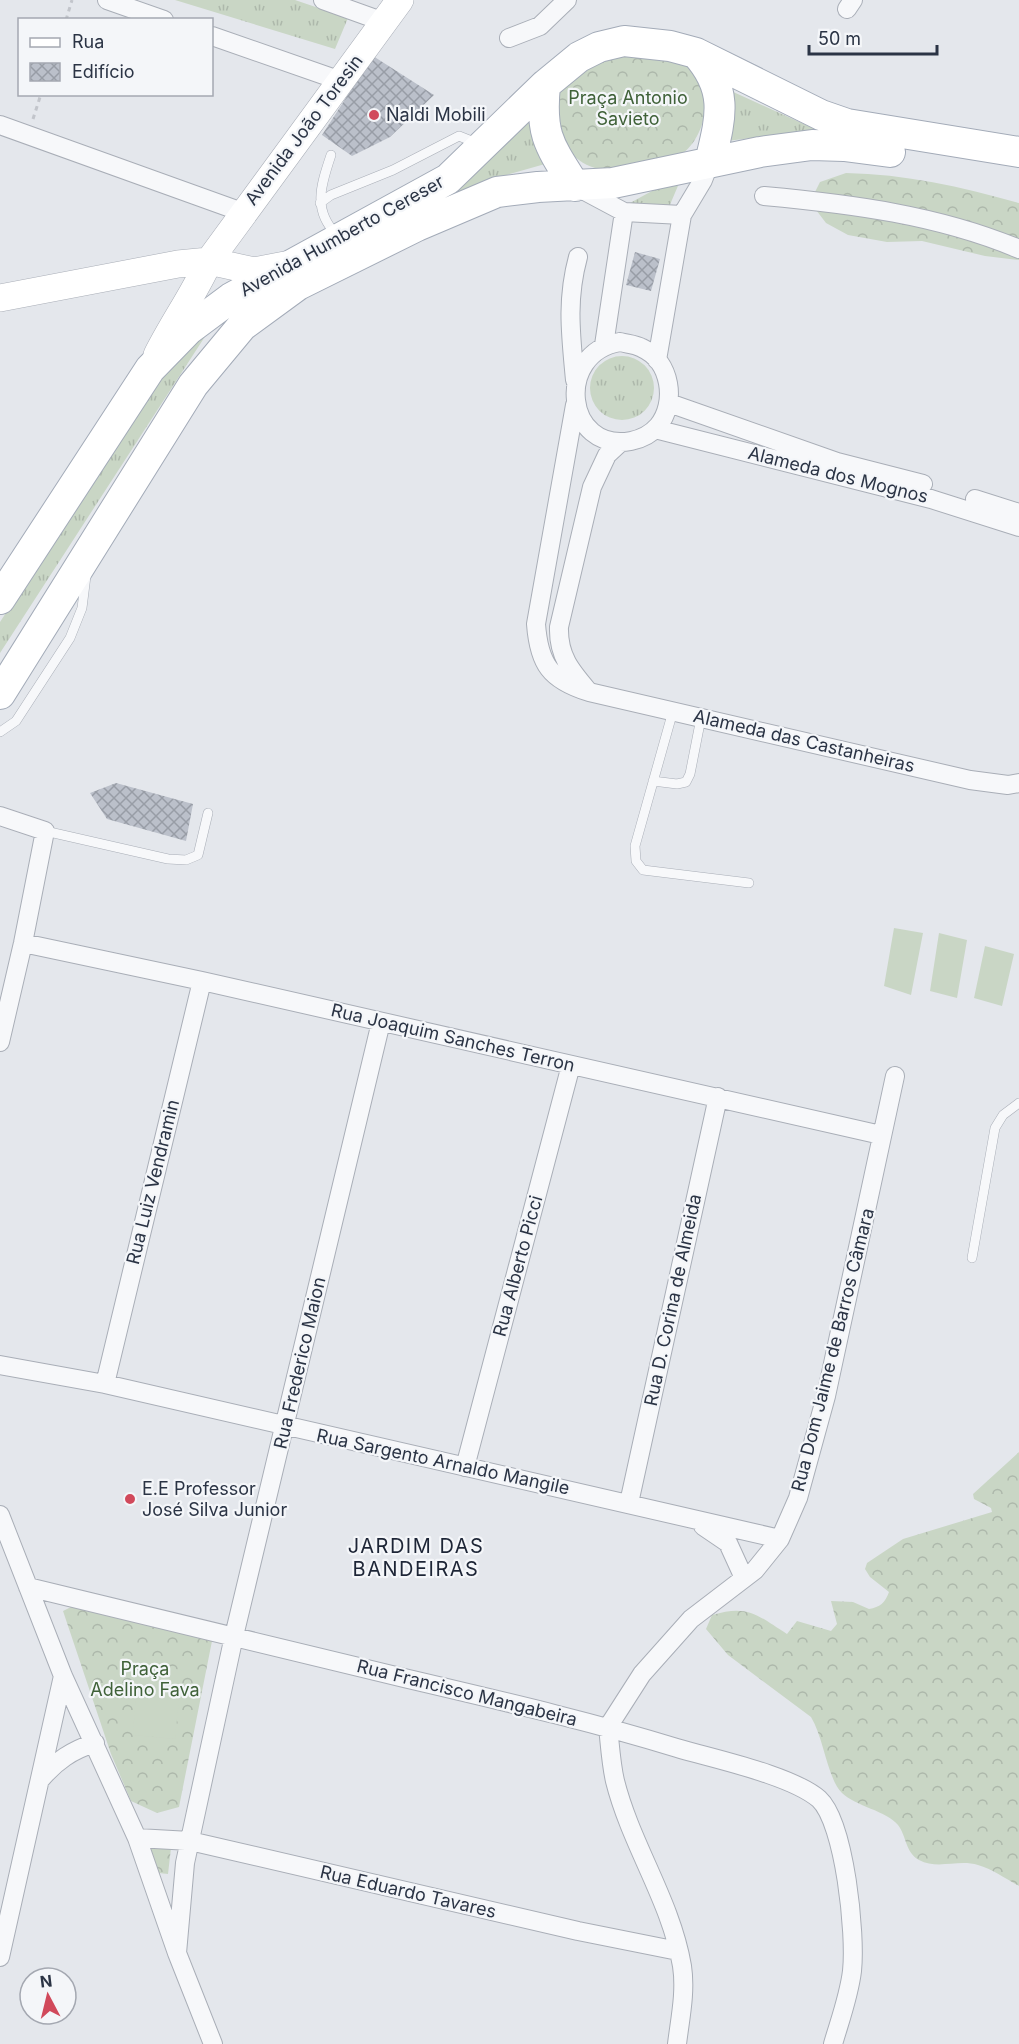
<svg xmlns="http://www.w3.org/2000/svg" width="1019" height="2044" font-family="Inter,sans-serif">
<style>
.grass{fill:url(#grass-tufts)}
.forest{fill:url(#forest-crowns)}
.pitch{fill:#c9d6c5}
.building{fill:url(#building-cross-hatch)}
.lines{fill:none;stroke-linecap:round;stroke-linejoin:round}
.lane-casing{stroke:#a9aeb7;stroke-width:10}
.street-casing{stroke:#a9aeb7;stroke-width:20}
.secondary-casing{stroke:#a9aeb7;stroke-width:28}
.primary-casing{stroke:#a3abb8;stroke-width:32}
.path{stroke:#c2c5cb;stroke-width:3;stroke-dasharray:4.5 4.5;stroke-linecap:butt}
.lane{stroke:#f7f8fa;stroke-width:9}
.street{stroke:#f7f8fa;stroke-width:18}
.secondary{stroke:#fff;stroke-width:27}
.primary{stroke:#fff;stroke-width:30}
.poi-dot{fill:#d1495b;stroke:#f4f6f9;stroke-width:2}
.labels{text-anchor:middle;stroke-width:4.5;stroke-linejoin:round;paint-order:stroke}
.park-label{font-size:18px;fill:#3f6138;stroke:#f4f6f9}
.poi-label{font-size:18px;fill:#2b3445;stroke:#f4f6f9;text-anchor:start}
.street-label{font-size:18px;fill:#2b3445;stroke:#f4f6f9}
.neighbourhood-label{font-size:20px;letter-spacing:1.5px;fill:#1d2536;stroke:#f4f6f9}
</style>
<defs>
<pattern id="grass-tufts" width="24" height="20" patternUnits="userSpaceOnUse" patternTransform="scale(1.5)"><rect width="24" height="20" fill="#c9d6c5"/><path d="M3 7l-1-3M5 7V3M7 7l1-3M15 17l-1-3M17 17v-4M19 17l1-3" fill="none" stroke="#adb8ab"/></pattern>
<pattern id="forest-crowns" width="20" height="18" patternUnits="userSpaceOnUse" patternTransform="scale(1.5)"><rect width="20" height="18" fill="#c9d6c5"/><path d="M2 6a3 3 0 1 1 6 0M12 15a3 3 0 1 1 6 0" fill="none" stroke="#adb8ab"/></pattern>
<pattern id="building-cross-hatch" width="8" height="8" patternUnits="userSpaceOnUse" patternTransform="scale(1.5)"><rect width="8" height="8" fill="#bbc0ca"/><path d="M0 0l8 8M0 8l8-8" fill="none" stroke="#989da6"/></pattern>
</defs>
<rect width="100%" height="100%" fill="#e4e7ec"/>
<!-- grass -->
<path class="grass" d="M 175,0 L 295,0 L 348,18 L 335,49 Z
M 729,90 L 817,130 L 727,141 Z
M 531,113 L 545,164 L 496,178 L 444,200 Z
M 683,174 L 669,207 L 630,203 Z
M 217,318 L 0,653 L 0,622 L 170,363 Z
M590 388a32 32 0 1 1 64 0a32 32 0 1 1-64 0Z"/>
<!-- forest -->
<path class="forest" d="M 650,49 C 662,54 678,58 688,65 C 693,69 704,80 705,86 C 710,107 701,140 683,153 C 670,162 624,172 608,170 C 597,170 584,165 575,157 C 547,131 552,71 592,58 C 610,53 631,52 650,49 Z
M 846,173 C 905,174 962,187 1019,203 L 1019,260 L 985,256 L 922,241 L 887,242 L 848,235 L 826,223 L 810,202 L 820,182 Z
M 1019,1452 L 1019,1886 C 1006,1879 992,1869 978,1865 C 958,1859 938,1870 919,1860 C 905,1852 907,1837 898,1825 C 887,1811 855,1806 842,1793 C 827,1778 824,1738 811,1717 L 728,1655 L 706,1629 L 712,1615 C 748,1604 757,1615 787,1634 L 797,1621 L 831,1631 L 837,1624 L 831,1601 L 853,1602 L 869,1609 C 880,1607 885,1603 889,1592 L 870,1577 L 865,1569 L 867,1563 L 903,1539 L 992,1512 L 991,1508 L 974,1499 L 973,1494 Z
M 75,1605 L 213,1636 L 179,1807 L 157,1813 L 131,1801 L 111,1754 L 63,1611 Z
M 146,1848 L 171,1848 L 168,1874 L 159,1873 L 153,1866 Z"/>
<!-- pitch -->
<path class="pitch" d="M 894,928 L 923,933 L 911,995 L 884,986 Z
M 939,933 L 967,940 L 957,998 L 930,991 Z
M 985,946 L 1014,954 L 1002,1006 L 974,998 Z
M 138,1664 L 182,1670 L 175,1739 L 133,1735 Z"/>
<!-- building -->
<path class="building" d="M 373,56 L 434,95 L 390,137 L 352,156 L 322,135 Z
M 635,252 L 660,259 L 651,291 L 626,285 Z
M 116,783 L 193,804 L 186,841 L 107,819 L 90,793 Z"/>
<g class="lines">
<!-- lane casing -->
<g class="lane-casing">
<path id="lane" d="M 331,155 C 321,185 312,210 337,235
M 320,203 L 331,195 L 393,170 L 459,136 L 469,140 L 475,147
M 673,711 L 635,846 L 636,861 L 643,870 L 749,883
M 0,732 L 16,721 L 70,638 L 82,608 L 86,576
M 653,781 L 677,784 L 686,782 L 690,774 L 701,718
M 45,831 L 168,859 L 186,860 L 198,855 L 208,813
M 972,1258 L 995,1128 L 1003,1115 L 1019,1103"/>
</g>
<!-- street casing -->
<g class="street-casing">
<path id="street" d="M 107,0 L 164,20
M 323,0 L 384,22
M 847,9 L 853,0
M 212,36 L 341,81
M 509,38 L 540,26 L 567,0
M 0,125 L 242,212
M 579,188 L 624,212 L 682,215
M 764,196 C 851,204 938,215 1019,249
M 620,342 C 627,344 635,344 642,348 C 671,361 677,403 658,426 C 651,434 641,439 631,441 C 565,453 554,353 620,342 Z
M 604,345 L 624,212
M 657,360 L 682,215 L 703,180 L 710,162
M 575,380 C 571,336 566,301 578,257
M 669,403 L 837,462 L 923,484
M 575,405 L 536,624 C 539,664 550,680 589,692 L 970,780 L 1008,785 L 1019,783
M 655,429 L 931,499 L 1019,527
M 975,499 L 1019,513
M 589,692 C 571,671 558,656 559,627 L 592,487 L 607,455 L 621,442
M 0,816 L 45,831 L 23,943 L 0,1042
M 23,943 L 202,981 L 881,1135
M 0,1365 L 105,1384 L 780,1539
M 105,1384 L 202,981
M 465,1467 L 571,1065
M 629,1503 L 718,1097
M 0,1515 L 63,1676 L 137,1838 L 177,1953 L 213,2044
M 703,1526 L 728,1543 L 744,1578
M 28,1587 C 152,1616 276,1646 400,1677 C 493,1699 586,1720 677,1748 C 714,1759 791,1775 819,1799 C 845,1823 856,1935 852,1971 C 849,1996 840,2020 833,2044
M 40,1780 C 56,1761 72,1750 95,1743
M 137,1838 L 190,1841 L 578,1931 L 678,1951
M 177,1953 L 185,1863 L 234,1636 L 381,1022
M 0,1957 L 63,1676
M 677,2044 C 680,2019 686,1992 682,1966 C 671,1901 631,1845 615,1781 C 611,1764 610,1745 608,1727 L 642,1674 L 691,1619 L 755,1570 L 780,1539 L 798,1498 L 826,1396 L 895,1076"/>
</g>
<!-- secondary casing -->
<g class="secondary-casing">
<path id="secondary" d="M 0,298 L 178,264 L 209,261 L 254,271 L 285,265
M 157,355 C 173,323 194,294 209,261 L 400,0"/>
</g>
<!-- primary casing -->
<g class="primary-casing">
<path id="primary" d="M 696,53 C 729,90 721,117 710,162
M 545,85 C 540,135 549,145 575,186
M 0,599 L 150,369 L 188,330 L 231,298 L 448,179 L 545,85 L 579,57 L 599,47 L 624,41 L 670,46 L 696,53 L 821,115 L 847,124 L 1019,152
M 0,694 L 193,385 L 242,326 L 298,285 L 417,226 L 497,192 L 538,187 L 613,183 L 760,152 L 812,145 L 844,146 L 890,152"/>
</g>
<!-- path -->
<path class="path" d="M 66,20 L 72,0
M 33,119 L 41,94"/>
<!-- lane -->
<use href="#lane" class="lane"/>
<!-- street -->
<use href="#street" class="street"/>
<!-- secondary -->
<use href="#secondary" class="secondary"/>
<!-- primary -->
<use href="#primary" class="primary"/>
</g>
<!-- markers -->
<g class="poi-dot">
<circle cx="374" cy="115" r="6"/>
<circle cx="130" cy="1499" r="6"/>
</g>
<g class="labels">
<!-- park labels -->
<g class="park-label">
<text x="628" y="104">Praça Antonio<tspan x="628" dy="21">Savieto</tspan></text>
<text x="145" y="1675">Praça<tspan x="145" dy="21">Adelino Fava</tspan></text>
</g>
<!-- poi labels -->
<g class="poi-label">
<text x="386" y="121">Naldi Mobili</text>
<text x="142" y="1495">E.E Professor<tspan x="142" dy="21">José Silva Junior</tspan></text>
</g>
<!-- street labels -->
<g class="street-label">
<text transform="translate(304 130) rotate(-53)" y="6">Avenida João Toresin</text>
<text transform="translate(342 236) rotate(-29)" y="6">Avenida Humberto Cereser</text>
<text transform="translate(838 475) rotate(14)" y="6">Alameda dos Mognos</text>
<text transform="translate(804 741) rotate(13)" y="6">Alameda das Castanheiras</text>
<text transform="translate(453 1038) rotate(13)" y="6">Rua Joaquim Sanches Terron</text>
<text transform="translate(153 1182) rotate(-76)" y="6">Rua Luiz Vendramin</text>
<text transform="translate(518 1266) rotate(-75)" y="6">Rua Alberto Picci</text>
<text transform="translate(673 1300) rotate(-78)" y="6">Rua D. Corina de Almeida</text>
<text transform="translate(833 1350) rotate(-76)" y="6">Rua Dom Jaime de Barros Câmara</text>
<text transform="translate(300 1363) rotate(-77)" y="6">Rua Frederico Maion</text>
<text transform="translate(443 1462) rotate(12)" y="6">Rua Sargento Arnaldo Mangile</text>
<text transform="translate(467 1693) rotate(14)" y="6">Rua Francisco Mangabeira</text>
<text transform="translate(408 1892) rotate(13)" y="6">Rua Eduardo Tavares</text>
</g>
<!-- neighbourhood labels -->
<g class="neighbourhood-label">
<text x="416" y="1553">JARDIM DAS<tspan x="416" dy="23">BANDEIRAS</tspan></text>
</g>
</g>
<!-- legend -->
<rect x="18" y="18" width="195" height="78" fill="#f4f6f9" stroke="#a4a8b1" stroke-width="1.5"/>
<rect x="30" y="38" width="30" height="9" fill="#ffffff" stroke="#a4a8b1" stroke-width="1.5"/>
<text x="72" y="48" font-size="18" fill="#2b3445">Rua</text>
<rect x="30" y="63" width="30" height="18" fill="url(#building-cross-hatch)" stroke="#a4a8b1" stroke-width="1.5"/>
<text x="72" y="78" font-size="18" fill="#2b3445">Edifício</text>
<!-- north arrow -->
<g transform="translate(48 1996) rotate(353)"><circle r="28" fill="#f4f6f9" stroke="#a4a8b1" stroke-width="1.5"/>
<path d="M0-4.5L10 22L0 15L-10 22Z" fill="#d1495b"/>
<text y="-9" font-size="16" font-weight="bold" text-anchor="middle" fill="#2b3445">N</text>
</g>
<!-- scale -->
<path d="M809 45v9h128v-9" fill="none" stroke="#2b3445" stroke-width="3"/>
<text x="818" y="45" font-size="18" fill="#2b3445" stroke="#f4f6f9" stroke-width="4.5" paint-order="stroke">50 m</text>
</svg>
